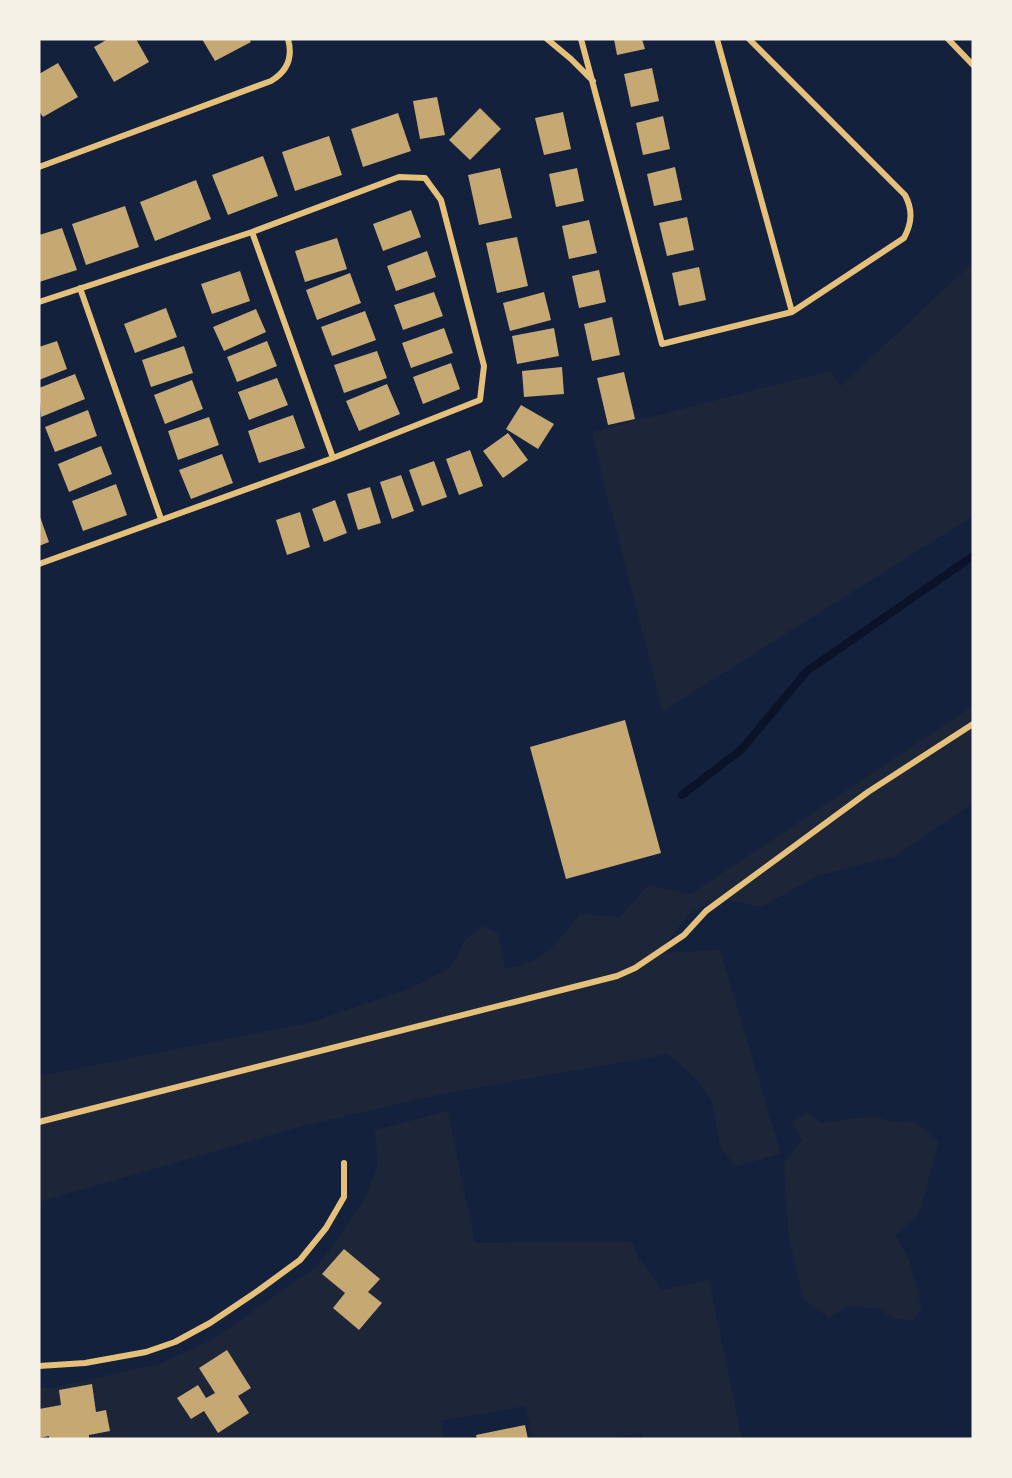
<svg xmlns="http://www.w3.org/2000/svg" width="1012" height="1478" font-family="'Open Sans',sans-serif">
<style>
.green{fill:#1d2539}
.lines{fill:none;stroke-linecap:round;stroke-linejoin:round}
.stream{stroke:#0b132b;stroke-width:8}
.building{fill:#c6a872}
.minor{stroke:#e5c07b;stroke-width:6}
</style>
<rect width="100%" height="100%" fill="#14213d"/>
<!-- green -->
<path class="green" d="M 973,262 L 973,516 L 663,711 L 603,480 L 592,432 L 830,371 L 841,386 Z
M 973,706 L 973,803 L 895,856 L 817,876 L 761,907 L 720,898 L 690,913 L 658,953 L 720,950 L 781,1154 L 736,1166 L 720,1148 L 712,1101 L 695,1078 L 668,1054 L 446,1093 L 302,1126 L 39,1202 L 39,1076 L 309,1023 L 409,989 L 450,968 L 465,940 L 484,926 L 498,934 L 505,968 C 543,966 557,941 580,914 L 620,917 L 648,885 L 691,894 Z
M 448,1111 L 475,1243 L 633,1242 L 638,1257 L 662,1290 L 709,1280 L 742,1439 L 643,1439 L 641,1433 L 609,1439 L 533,1439 L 525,1406 L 441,1421 L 444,1439 L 39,1439 L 39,1387 L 51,1388 L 159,1364 L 212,1340 L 319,1265 L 363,1202 L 378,1166 L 375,1130 Z
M 808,1112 L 821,1123 L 875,1116 L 888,1121 L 917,1123 L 939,1142 L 919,1214 L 896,1235 L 910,1262 L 922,1308 L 914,1320 L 895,1319 L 877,1308 L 846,1307 L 829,1318 L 804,1300 L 789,1239 L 784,1163 L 802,1141 L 792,1122 Z"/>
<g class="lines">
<!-- stream -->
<path class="stream" d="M 682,795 L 742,749 L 807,671 L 973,556"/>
</g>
<!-- building -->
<path class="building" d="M 108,39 L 136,39 L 149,62 L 114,82 L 94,47 Z
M 202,39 L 249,39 L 251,42 L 215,61 Z
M 614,39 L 642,39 L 645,49 L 617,55 Z
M 58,63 L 78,97 L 43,117 L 39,111 L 39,74 Z
M 652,68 L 659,101 L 631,107 L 624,74 Z
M 437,97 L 445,135 L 420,139 L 413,101 Z
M 480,108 L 501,129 L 470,160 L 449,140 Z
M 563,112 L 571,149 L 544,155 L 535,118 Z
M 398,113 L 411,151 L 363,167 L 351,129 Z
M 663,116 L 670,149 L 643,155 L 636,123 Z
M 329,136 L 342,175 L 295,191 L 282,152 Z
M 263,156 L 278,196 L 228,215 L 212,175 Z
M 675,167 L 682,200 L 654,206 L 647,174 Z
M 500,168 L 512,218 L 479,225 L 468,175 Z
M 577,168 L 584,201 L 556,207 L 549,174 Z
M 196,180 L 211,219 L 155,241 L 140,202 Z
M 125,206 L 139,247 L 86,265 L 72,224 Z
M 411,210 L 421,237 L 383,251 L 373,224 Z
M 687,217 L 694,250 L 667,256 L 659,223 Z
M 589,220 L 597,253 L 569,259 L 562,226 Z
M 62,228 L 77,270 L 39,282 L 39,235 Z
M 517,237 L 528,286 L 497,293 L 486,243 Z
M 337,238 L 347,269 L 305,282 L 295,251 Z
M 427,251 L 436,277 L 396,291 L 387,266 Z
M 699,267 L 706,300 L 679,306 L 672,273 Z
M 599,270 L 606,302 L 579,308 L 572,276 Z
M 240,271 L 250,301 L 212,314 L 201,284 Z
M 350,273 L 361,303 L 317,320 L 306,290 Z
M 434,292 L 443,316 L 403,330 L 394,305 Z
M 544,292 L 551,320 L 510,331 L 503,303 Z
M 166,308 L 177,337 L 135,353 L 124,324 Z
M 256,309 L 266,332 L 224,351 L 213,327 Z
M 365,311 L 376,340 L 332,356 L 321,327 Z
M 612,317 L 620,355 L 592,361 L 584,324 Z
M 444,328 L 453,353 L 411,368 L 402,343 Z
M 554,328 L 559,356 L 517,364 L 512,336 Z
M 57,341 L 67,369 L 39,380 L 39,347 Z
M 267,341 L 277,366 L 237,382 L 227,357 Z
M 184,346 L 193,373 L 151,387 L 142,360 Z
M 377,351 L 387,378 L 344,393 L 334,365 Z
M 451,363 L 460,389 L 423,404 L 413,377 Z
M 562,367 L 564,394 L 524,397 L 522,371 Z
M 624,372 L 635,419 L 608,425 L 597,378 Z
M 75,374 L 85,399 L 41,417 L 39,388 Z
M 277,378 L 288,405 L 249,420 L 238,392 Z
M 192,380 L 203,409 L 165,424 L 154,395 Z
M 387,384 L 400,414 L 359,431 L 346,401 Z
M 521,405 L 554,424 L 538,449 L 506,429 Z
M 88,410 L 97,436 L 55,452 L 45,427 Z
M 293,415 L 305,448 L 259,463 L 248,431 Z
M 209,417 L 219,445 L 178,460 L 168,431 Z
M 508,433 L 528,460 L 503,478 L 483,451 Z
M 101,446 L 112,474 L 69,492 L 58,464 Z
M 470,450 L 483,486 L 459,495 L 446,459 Z
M 222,454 L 233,483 L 191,499 L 179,470 Z
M 434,461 L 447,497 L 422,506 L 409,470 Z
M 401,475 L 414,511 L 392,519 L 380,482 Z
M 116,484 L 127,515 L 83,531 L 72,501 Z
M 370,487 L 381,523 L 358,530 L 347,494 Z
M 335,500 L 347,533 L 324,542 L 312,509 Z
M 300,512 L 310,547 L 287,555 L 276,520 Z
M 39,514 L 49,542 L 39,546 Z
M 625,720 L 661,853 L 566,879 L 530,747 Z
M 344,1249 L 380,1279 L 368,1292 L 382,1303 L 359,1330 L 333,1308 L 345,1293 L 322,1274 Z
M 227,1350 L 251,1388 L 238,1396 L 249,1413 L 218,1433 L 204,1411 L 191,1419 L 177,1398 L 198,1385 L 206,1398 L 215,1393 L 199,1368 Z
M 92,1384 L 96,1412 L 106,1410 L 110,1431 L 89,1435 L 89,1439 L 49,1439 L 49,1436 L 39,1438 L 39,1409 L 61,1405 L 59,1390 Z
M 525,1425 L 528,1439 L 477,1439 L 476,1435 Z"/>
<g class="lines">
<!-- minor -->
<path class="minor" d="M 547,39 L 571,59 L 593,81
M 581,39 L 662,344 L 792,312 L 904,238 C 912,223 913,210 905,195 L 749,39
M 717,39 L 792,312
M 948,39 L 973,65
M 39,167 L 271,81 C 288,71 293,57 288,39
M 252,232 L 333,458
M 80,288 L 161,519
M 39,302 L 252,232 L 399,177 L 425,178 L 441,200 L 484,366 L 480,400 L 333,458 L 39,564
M 39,1122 L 617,976 L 635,968 L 684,935 L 706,911 L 868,792 L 973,724
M 39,1366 L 85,1363 L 146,1352 L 175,1342 L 210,1323 L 259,1290 L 300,1260 L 326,1228 L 344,1197 L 344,1163"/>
</g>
<!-- border -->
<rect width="1012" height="1478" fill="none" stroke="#f6f1e7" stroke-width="81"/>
</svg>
